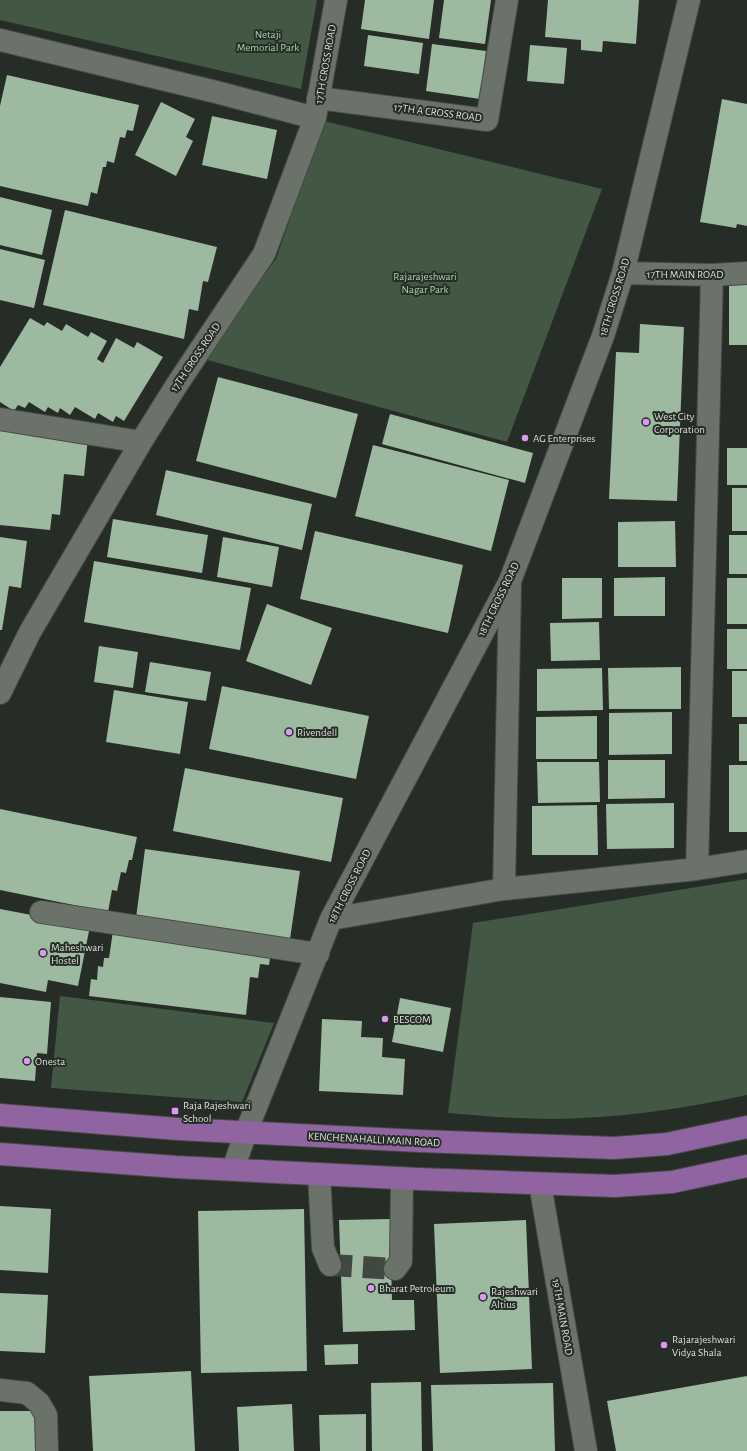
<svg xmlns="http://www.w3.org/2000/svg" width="747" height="1451" font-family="'Alegreya Sans',sans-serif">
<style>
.green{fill:#425844}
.building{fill:#9db99f}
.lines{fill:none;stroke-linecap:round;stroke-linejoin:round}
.minor-tunnel{stroke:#414841;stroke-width:22;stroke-dasharray:22 11;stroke-linecap:butt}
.minor-casing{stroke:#444a44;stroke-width:24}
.major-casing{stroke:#444a44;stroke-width:24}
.minor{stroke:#6a726a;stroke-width:22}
.major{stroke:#9064a1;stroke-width:22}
.poi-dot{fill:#db99f5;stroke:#262d26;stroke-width:1.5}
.labels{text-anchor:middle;stroke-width:4;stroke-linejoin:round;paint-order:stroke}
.park-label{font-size:11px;fill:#a5d5a9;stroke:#262d26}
.street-label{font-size:11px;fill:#dadfda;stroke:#262d26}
.poi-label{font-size:11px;fill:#dadfda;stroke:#262d26;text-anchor:start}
</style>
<rect width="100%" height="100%" fill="#262d26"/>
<!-- green -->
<path class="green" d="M 0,0 L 317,0 L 301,89 L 0,20 Z
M 324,121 L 602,189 L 507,442 L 200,358 L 276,259 Z
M 747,879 L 747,1095 C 683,1109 619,1118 554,1119 C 518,1119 483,1116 448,1113 L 473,923 Z
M 60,996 L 274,1023 L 242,1102 L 51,1088 Z"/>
<!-- building -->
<path class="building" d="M 365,0 L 434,0 L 429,39 L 361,29 Z
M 444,0 L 491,0 L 485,44 L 439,38 Z
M 548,0 L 639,0 L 636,44 L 603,41 L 602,52 L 581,50 L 581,40 L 545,37 Z
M 368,35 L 423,43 L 419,74 L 364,66 Z
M 432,44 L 486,51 L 480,99 L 426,91 Z
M 530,45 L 567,48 L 564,84 L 527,81 Z
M 7,75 L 139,105 L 133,131 L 127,130 L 125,138 L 120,137 L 114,163 L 107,161 L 106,167 L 103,167 L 97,194 L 91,192 L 88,206 L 0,186 L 0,106 Z
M 722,99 L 747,104 L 747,226 L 737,224 L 736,228 L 700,222 Z
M 161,102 L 195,119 L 186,137 L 193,141 L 176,176 L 135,155 Z
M 212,116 L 277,130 L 267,179 L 202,165 Z
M 0,197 L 52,210 L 42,255 L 0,245 Z
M 65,210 L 217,247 L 208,282 L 203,281 L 198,311 L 189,309 L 184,339 L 43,305 Z
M 0,249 L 45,260 L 34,308 L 0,300 Z
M 729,283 L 747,284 L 747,345 L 729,345 Z
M 30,318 L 44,326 L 47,322 L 62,331 L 66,324 L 88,337 L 91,332 L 107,341 L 97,359 L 103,363 L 116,338 L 134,348 L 137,342 L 163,357 L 124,421 L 116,416 L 113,422 L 98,413 L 95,419 L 75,407 L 70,415 L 60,408 L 58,413 L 48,407 L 45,412 L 29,402 L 25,408 L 18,405 L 14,411 L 0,402 L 0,367 Z
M 640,324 L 684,327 L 677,501 L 609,499 L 616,352 L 639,353 Z
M 218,377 L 358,414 L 336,498 L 196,461 Z
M 390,414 L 533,453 L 525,483 L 382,444 Z
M 0,429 L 88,438 L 84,476 L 64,474 L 60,515 L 52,514 L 50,530 L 0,525 Z
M 373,445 L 509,480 L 491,551 L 355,516 Z
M 727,448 L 747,448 L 747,485 L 727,485 Z
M 166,470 L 312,504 L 302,550 L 156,515 Z
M 732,488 L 747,488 L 747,531 L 732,531 Z
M 113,519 L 208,535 L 202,573 L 107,557 Z
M 675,521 L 676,567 L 618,567 L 618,522 Z
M 315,531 L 463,565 L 448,633 L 300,599 Z
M 729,535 L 747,535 L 747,574 L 729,574 Z
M 0,537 L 27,541 L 21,588 L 9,586 L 2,630 L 0,630 Z
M 223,537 L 279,547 L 272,587 L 217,577 Z
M 94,561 L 251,588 L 240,650 L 84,622 Z
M 665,577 L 665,616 L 614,616 L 614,578 Z
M 562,578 L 602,578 L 602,618 L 562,619 Z
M 727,578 L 747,578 L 747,624 L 727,624 Z
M 267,604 L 332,628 L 311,685 L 246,661 Z
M 599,622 L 600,660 L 551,661 L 550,623 Z
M 727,629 L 747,629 L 747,669 L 727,669 Z
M 99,646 L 138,652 L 133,688 L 94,682 Z
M 150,662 L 211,672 L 206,701 L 145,692 Z
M 681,667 L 681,709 L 609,709 L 608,668 Z
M 602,668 L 603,710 L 537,711 L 537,669 Z
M 732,671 L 747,671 L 747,717 L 732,717 Z
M 222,686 L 369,716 L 356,779 L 209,749 Z
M 114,690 L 188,702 L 180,754 L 106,742 Z
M 672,712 L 672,754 L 609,755 L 609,713 Z
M 597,716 L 597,759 L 536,759 L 536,717 Z
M 739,724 L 747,724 L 747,761 L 739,761 Z
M 608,760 L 665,760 L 665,798 L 608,799 Z
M 537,762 L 599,762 L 600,802 L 538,803 Z
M 729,765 L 747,765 L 747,832 L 729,832 Z
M 185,768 L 343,798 L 331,862 L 173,831 Z
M 674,803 L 674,848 L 607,849 L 606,804 Z
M 597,805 L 598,855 L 532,855 L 532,806 Z
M 0,809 L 137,837 L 132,860 L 129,860 L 126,873 L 121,872 L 117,891 L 112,890 L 108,912 L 0,890 Z
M 145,849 L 300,871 L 290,939 L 136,918 Z
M 0,909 L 90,926 L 78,986 L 48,980 L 46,992 L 0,983 Z
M 113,931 L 271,950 L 269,965 L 260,964 L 258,978 L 250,977 L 246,1015 L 89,996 L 91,979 L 97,980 L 98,966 L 103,967 L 104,958 L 109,958 Z
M 0,997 L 51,1002 L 47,1054 L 37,1053 L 35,1081 L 0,1078 Z
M 400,998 L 451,1008 L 443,1052 L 392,1042 Z
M 322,1019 L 362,1021 L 361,1037 L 383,1038 L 382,1057 L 405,1059 L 403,1095 L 319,1091 Z
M 0,1206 L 51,1209 L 48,1273 L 0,1270 Z
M 304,1209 L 307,1371 L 201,1373 L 198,1211 Z
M 390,1219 L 392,1300 L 414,1300 L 415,1330 L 343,1332 L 339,1220 Z
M 526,1220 L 532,1369 L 440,1373 L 434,1224 Z
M 0,1293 L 48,1295 L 45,1353 L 0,1351 Z
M 358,1344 L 358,1364 L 325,1365 L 324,1345 Z
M 191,1371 L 195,1451 L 93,1451 L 89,1376 Z
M 747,1376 L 747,1451 L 616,1451 L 607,1401 Z
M 421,1382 L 422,1451 L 372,1451 L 371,1383 Z
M 553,1383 L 555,1451 L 433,1451 L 431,1385 Z
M 292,1404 L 294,1451 L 239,1451 L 237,1407 Z
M 0,1411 L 42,1411 L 42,1451 L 0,1451 Z
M 366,1414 L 366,1451 L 320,1451 L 319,1415 Z"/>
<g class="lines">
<!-- minor-tunnel -->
<path class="minor-tunnel" d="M 330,1265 L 395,1269"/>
<!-- minor casing -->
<g class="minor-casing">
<path id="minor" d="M 0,40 L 216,92 L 315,118
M 318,98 L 487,120 L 507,0
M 623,273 L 712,275 L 747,273
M 0,419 L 141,442
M 0,693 L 30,632 L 141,442 L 176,386 L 264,254 L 315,118 L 336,0
M 697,869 L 712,275
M 504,889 L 697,869 L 747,861
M 41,912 L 318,954
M 331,919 L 504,889 L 510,586
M 233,1169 L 246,1132 L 331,919 L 510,581 L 603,336 L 623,273 L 689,0
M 319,1174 L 323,1248 L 330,1265
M 540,1184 L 586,1451
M 395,1269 L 401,1261 L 402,1178
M 0,1390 L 27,1393 L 39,1403 L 46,1415 L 47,1451"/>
</g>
<!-- major casing -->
<g class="major-casing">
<path id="major" d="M 0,1115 L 178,1129 L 420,1141 L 614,1148 L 667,1144 L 747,1127
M 0,1154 L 176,1167 L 418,1179 L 615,1186 L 672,1182 L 747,1166"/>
</g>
<!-- minor -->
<use href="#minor" class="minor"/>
<!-- major -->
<use href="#major" class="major"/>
</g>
<!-- markers -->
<g class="poi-dot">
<circle cx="646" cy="422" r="4"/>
<circle cx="525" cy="438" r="4"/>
<circle cx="289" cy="732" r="4"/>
<circle cx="43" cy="953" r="4"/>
<circle cx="385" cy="1019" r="4"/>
<circle cx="27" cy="1061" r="4"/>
<rect x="171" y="1107" width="8" height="8" rx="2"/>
<circle cx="371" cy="1288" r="4"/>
<circle cx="483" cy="1297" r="4"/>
<circle cx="664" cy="1345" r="4"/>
</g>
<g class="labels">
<!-- park labels -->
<g class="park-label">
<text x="268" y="38">Netaji<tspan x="268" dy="13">Memorial Park</tspan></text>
<text x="425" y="280">Rajarajeshwari<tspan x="425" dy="13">Nagar Park</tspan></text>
</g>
<!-- street labels -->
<g class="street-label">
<text transform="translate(325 64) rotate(-80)" y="4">17TH CROSS ROAD</text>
<text transform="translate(438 112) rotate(7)" y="4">17TH A CROSS ROAD</text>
<text x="685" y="278">17TH MAIN ROAD</text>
<text transform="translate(614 297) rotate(-73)" y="4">18TH CROSS ROAD</text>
<text transform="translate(195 357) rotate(-56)" y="4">17TH CROSS ROAD</text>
<text transform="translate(498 599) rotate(-64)" y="4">18TH CROSS ROAD</text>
<text transform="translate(349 886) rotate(-63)" y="4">18TH CROSS ROAD</text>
<text transform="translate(374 1139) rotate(3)" y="4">KENCHENAHALLI MAIN ROAD</text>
<text transform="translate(563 1317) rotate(80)" y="4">19TH MAIN ROAD</text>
</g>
<!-- poi labels -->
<g class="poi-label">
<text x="654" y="420">West City<tspan x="654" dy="13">Corporation</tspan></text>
<text x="533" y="442">AG Enterprises</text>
<text x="297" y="736">Rivendell</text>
<text x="51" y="951">Maheshwari<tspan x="51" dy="13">Hostel</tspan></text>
<text x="393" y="1023">BESCOM</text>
<text x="35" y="1065">Onesta</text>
<text x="183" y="1109">Raja Rajeshwari<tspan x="183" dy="13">School</tspan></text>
<text x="379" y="1292">Bharat Petroleum</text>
<text x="491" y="1295">Rajeshwari<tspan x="491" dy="13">Altius</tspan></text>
<text x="672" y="1343">Rajarajeshwari<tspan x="672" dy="13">Vidya Shala</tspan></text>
</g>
</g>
</svg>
